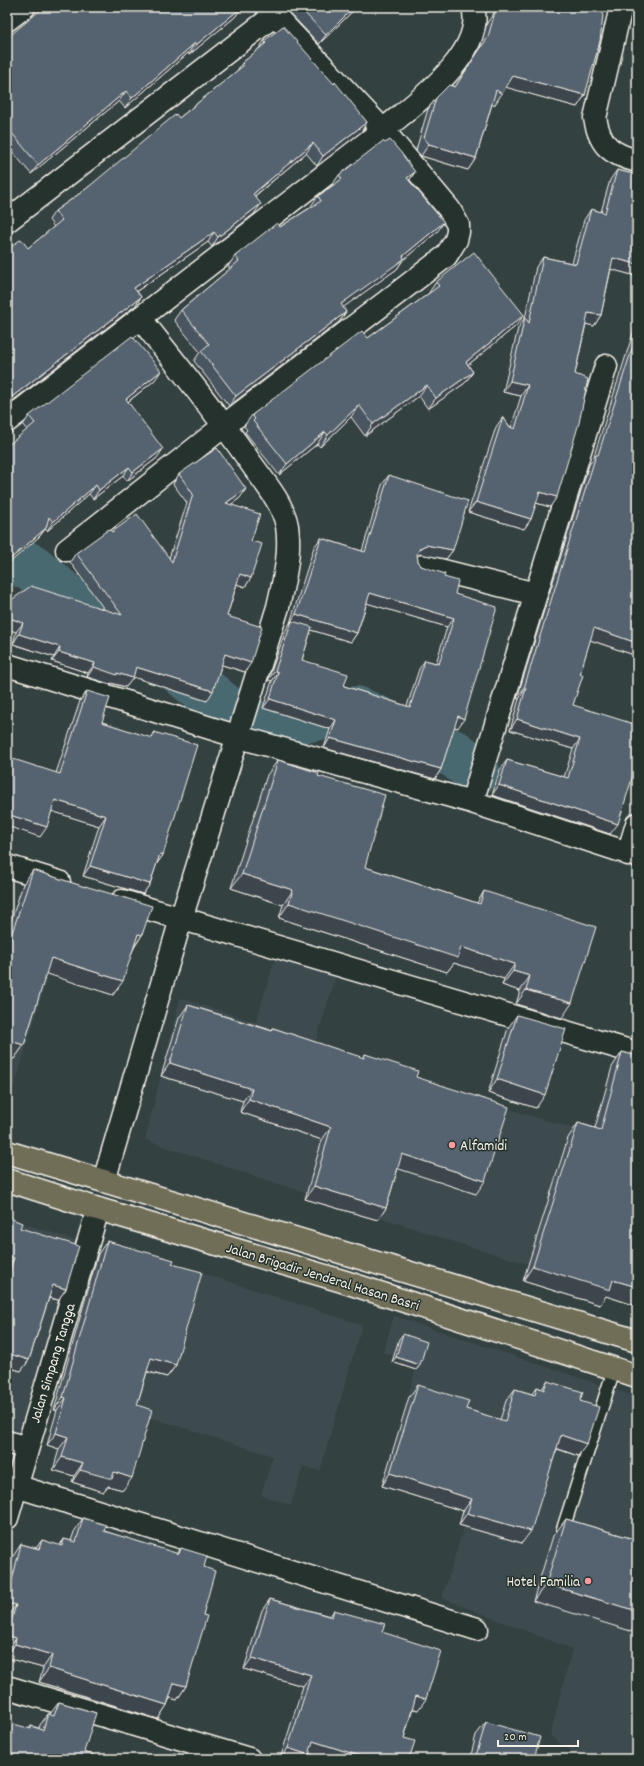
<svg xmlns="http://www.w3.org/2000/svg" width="644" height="1766" font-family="Dekko,sans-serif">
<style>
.built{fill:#3e4b4f}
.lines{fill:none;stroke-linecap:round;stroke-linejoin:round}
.river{stroke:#4a6971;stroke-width:48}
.lane-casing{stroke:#f4f1e8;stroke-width:15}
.street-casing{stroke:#f4f1e8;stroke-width:25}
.highway-casing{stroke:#f4f1e8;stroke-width:25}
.lane{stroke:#26332d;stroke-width:12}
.street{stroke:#26332d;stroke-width:22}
.highway{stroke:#716e59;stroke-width:22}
.wall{fill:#495560;stroke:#f4f1e8;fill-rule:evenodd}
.shaded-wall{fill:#3c454e;stroke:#f4f1e8}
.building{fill:#556370;stroke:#f4f1e8}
.poi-dot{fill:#ff9aa2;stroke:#26332d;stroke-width:1.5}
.labels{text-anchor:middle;stroke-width:3;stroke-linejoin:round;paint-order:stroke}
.poi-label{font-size:15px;fill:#f4f1e8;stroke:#26332d;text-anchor:start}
.street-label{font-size:15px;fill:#f4f1e8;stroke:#26332d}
</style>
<rect width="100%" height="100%" fill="#344141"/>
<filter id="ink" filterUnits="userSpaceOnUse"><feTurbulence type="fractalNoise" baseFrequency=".025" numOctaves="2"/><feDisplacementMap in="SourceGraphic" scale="8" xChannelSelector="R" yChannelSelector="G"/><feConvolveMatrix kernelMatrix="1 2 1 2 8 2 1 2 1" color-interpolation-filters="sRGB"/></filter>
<g filter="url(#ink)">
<!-- built -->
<path class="built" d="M 279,945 L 340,963 L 312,1054 L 422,1083 L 637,1148 L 637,1296 L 464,1245 L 145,1140 L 180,998 L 256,1022 Z
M 7,967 L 47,979 L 11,1097 L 7,1098 Z
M 7,1218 L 80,1242 L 7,1498 Z
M 111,1243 L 362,1325 L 320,1471 L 303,1466 L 291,1505 L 261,1495 L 273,1456 L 66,1391 Z
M 394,1316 L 637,1397 L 637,1759 L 582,1759 L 550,1736 L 572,1649 L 442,1598 L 469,1510 L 386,1482 L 417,1364 L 383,1352 Z"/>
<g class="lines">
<!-- river -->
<path class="river" d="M 7,556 L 32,568 L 85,614 L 138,636 L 237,718
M 260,726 L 356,710 L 456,755 L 476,771"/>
<!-- lane casing -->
<g class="lane-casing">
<path id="lane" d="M 563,1529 L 614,1369"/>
</g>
<!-- street casing -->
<g class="street-casing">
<path id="street" d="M 621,7 L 595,118 C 600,146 611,154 637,161
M 7,20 L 24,7
M 7,221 L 267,21
M 7,421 L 383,130 C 414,104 486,54 473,7
M 67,550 L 225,425 L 446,256 L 456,240 L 458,232 L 458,225 L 449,209 L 383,130 L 267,7
M 423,566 L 536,594
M 7,665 L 239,737 L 472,802 L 637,856
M 472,802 L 606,366
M 628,854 L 637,824
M 7,866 L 59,882
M 122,901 L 637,1053
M 104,1181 L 181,919 L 278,607 C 284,580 291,554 287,526 C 283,504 266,484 253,466 C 218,415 179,367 140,318
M 7,1442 L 27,1448
M 16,1486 L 477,1629
M 7,1518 L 98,1209
M 7,1687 L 249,1759"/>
</g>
<!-- highway casing -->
<g class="highway-casing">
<path id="highway" d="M 7,1152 L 637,1341
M 7,1180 L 98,1209 L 342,1281 L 637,1376"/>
</g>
<!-- lane -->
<use href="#lane" class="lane"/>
<!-- street -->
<use href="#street" class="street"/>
<!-- highway -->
<use href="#highway" class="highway"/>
</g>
<!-- wall -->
<path class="wall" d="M 242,7 L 235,17 L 189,55 L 188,53 L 125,108 L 119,101 L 31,174 L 7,145 L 7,38 Z
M 284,7 L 357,7 L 319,44 Z
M 498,7 L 532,8 L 532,7 L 604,7 L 585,95 L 577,107 L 506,87 L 494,106 L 492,104 L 476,158 L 468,170 L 421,156 L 416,150 L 428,109 L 436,98 L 455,87 L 480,49 L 487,23 Z
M 264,41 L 367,122 L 361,132 L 317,166 L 306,153 L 255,196 L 254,214 L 212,247 L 208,242 L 137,291 L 141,297 L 135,306 L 7,405 L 7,250 L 28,248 L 54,227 L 49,220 L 55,211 L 86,189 L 179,118 L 237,71 L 242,63 L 258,50 Z
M 385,143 L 415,172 L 409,181 L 437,232 L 403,260 L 397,269 L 343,307 L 346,312 L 339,322 L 229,406 L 194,361 L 200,352 L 174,320 L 181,310 L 230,269 L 228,266 L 235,256 L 311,207 L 311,206 L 318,196 L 332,185 L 339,175 Z
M 617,170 L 637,175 L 637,275 L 636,276 L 611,269 L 601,315 L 594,326 L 586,324 L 575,374 L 550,507 L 536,503 L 531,519 L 524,529 L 468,512 L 496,427 L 503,417 L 511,428 L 521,396 L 503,392 L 518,328 L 525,317 L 525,318 L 536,267 L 543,257 L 572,263 L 584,220 L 591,209 L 601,212 L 610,180 Z
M 436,282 L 516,326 L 468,365 L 473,372 L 465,383 L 428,409 L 419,396 L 365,436 L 351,417 L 320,447 L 317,444 L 279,475 L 245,432 L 247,430 L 244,426 L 252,415 L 368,338 L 428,294 Z
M 637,324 L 637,656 L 590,640 L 580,674 L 573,705 L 610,834 L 492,795 L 500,770 L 507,760 L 564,777 L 573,749 L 510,730 L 519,699 L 517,698 L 589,465 L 593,459 L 635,327 Z
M 155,380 L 128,402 L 157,458 L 127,481 L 123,476 L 93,499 L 89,494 L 47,531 L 45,529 L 39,537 L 27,430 L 23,425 L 29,416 Z
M 179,474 L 240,498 L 230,505 L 251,541 L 251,578 L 245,587 L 237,584 L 227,616 L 245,672 L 222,665 L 207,701 L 133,677 L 126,687 L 111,683 L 110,684 L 87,677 L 88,673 L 52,661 L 54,657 L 13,644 L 16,632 L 7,603 L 104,609 L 70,562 L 76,553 L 112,532 L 169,558 L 187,503 L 173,484 Z
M 389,475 L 453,550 L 446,559 L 420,554 L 417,555 L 418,561 L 421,566 L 444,577 L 455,594 L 458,728 L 454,727 L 441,769 L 435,779 L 324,748 L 330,729 L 263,708 L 272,681 L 268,680 L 286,630 L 290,623 L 314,547 L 321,538 L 362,551 L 382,485 ZM 367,603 L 447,627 L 436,663 L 425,660 L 419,669 L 407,706 L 344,686 L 302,660 L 311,630 L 351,642 L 357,633 Z
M 87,691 L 102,722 L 150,738 L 154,732 L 163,855 L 157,863 L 150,884 L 143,894 L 83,876 L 99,826 L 52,811 L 40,837 L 56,773 L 80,701 Z
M 278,760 L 318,776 L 365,867 L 477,903 L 484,891 L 562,1018 L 516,1004 L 520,991 L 502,985 L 504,979 L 454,963 L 447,972 L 279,918 L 283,905 L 231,888 L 267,775 Z
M 33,870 L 84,887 L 85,886 L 142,935 L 134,948 L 113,995 L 46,973 L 24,1045 L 14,1059 L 7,1057 L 7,933 L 23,884 Z
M 188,1005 L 271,1030 L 273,1028 L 362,1058 L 365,1054 L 416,1077 L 476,1194 L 398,1168 L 386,1208 L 378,1220 L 305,1199 L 322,1140 L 240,1112 L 243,1101 L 161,1076 L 179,1018 Z
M 517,1015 L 536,1108 L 488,1093 L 508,1028 Z
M 622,1052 L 637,1056 L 637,1306 L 606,1296 L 600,1305 L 523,1281 L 568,1138 L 578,1123 L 595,1128 L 612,1067 Z
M 7,1217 L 20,1228 L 66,1289 L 58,1300 L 49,1298 L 29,1360 L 21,1371 L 7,1367 Z
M 107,1241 L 172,1264 L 176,1365 L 167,1377 L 147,1372 L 137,1405 L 123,1490 L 108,1486 L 103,1492 L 72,1482 L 74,1476 L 53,1470 L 59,1449 L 47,1445 L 57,1410 L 54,1410 L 98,1254 Z
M 403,1334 L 420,1365 L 416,1370 L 392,1362 L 399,1339 Z
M 547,1381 L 580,1401 L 578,1456 L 557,1449 L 522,1543 L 459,1525 L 463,1511 L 382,1486 L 409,1397 L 418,1385 L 466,1409 L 500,1420 L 506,1401 L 515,1389 L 532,1394 L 537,1387 L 542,1389 Z
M 83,1518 L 104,1531 L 177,1554 L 181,1548 L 204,1567 L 203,1615 L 186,1686 L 177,1700 L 170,1698 L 167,1705 L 158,1719 L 39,1682 L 43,1668 L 7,1658 L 7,1577 L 12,1558 L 21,1544 L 36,1548 L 42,1540 L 59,1546 L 64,1539 L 71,1541 L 74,1532 Z
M 566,1519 L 637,1540 L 533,1601 L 553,1536 Z
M 270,1599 L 330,1616 L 334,1610 L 382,1632 L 418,1710 L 413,1709 L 404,1738 L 409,1759 L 326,1759 L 309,1754 L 306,1759 L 280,1759 L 303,1686 L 244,1669 L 262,1610 Z
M 59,1702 L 96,1713 L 7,1759 L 31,1726 L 39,1728 L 40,1725 L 48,1714 L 50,1714 Z
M 486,1722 L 534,1759 L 470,1759 L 476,1735 Z"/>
<!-- shaded-wall -->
<path class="shaded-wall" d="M 242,7 L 235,17 L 189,55 L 196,45 Z
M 354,7 L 357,7 L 319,44 L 326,35 Z
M 195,43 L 188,53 L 125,108 L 132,98 Z
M 513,76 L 585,95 L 577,107 L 505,87 Z
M 126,91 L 119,101 L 31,174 L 38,165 Z
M 367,122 L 361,132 L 317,166 L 323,156 Z
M 313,143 L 306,153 L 246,203 L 253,194 Z
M 429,144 L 476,158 L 468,170 L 421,156 Z
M 415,172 L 408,182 L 407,178 Z
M 261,204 L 254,214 L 212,247 L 218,237 Z
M 444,222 L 437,232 L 403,260 L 397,269 L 334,314 L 341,304 L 403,256 Z
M 214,232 L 208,242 L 128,297 L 134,288 Z
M 613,258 L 637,264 L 637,275 L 636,276 L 606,268 Z
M 141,297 L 135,306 L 7,405 L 13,396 Z
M 346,312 L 339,322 L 229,406 L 236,396 Z
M 588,313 L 601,315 L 594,326 L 581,323 Z
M 524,315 L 516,326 L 458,373 L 466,362 Z
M 161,371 L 155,380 L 120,408 L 126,399 Z
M 473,372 L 465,383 L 428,409 L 436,398 Z
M 510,381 L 528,385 L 521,396 L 503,392 Z
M 427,385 L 419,396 L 365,436 L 373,424 Z
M 359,405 L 351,417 L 320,447 L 328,435 Z
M 325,432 L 317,444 L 279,475 L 287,464 Z
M 163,449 L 157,458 L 127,481 L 133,472 Z
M 129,467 L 123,476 L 93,499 L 99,490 Z
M 96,485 L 89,494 L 47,531 L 53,522 Z
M 246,489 L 240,498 L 219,513 L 226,503 Z
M 540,492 L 557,497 L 550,507 L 533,502 Z
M 476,502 L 531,519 L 524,529 L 468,512 Z
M 46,528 L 39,537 L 7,565 L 7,562 Z
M 426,545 L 453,550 L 446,559 L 420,554 L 414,558 L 420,548 Z
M 240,574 L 251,578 L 245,587 L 234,583 Z
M 370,593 L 454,618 L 447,627 L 363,602 Z
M 296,614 L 357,633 L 351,642 L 291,624 L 292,621 L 290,623 Z
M 7,617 L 23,623 L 16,632 L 7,629 Z
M 594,628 L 637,643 L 637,656 L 587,639 Z
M 19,634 L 60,647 L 54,657 L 13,644 Z
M 59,652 L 95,663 L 88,673 L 52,661 Z
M 225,654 L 251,663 L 245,672 L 219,664 Z
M 94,667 L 117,673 L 133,678 L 126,687 L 111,683 L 110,684 L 87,677 Z
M 136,667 L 213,691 L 207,701 L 130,676 Z
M 275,671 L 278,672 L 272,681 L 268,680 Z
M 524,688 L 526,688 L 519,699 L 517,698 Z
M 270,699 L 336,720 L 330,729 L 263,708 Z
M 458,716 L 464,719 L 458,728 L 451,726 Z
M 517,719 L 580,739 L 573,749 L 510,730 Z
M 330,738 L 441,769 L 435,779 L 324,748 Z
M 499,785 L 618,824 L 610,834 L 492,795 Z
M 55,800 L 106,816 L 99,826 L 48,810 Z
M 7,814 L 47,827 L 40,837 L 7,826 Z
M 160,854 L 163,855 L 156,865 Z
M 90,866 L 150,884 L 143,894 L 83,876 Z
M 242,874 L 293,890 L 283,905 L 231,888 Z
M 289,903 L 461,947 L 515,964 L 504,979 L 454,963 L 447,972 L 279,918 Z
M 138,934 L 142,935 L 132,950 Z
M 51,958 L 123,981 L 113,995 L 41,972 Z
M 513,971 L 530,976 L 520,991 L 502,985 Z
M 526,990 L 572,1003 L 562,1018 L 516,1004 Z
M 7,1040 L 24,1045 L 14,1059 L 7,1057 Z
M 170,1063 L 252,1089 L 243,1101 L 161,1076 Z
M 497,1079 L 545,1095 L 536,1108 L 488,1093 Z
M 249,1099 L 331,1127 L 322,1140 L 240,1112 Z
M 402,1154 L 485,1181 L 476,1194 L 393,1167 Z
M 314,1186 L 386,1208 L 378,1220 L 305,1199 Z
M 7,1255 L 14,1258 L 7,1267 Z
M 533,1266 L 613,1280 L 637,1287 L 637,1306 L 606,1296 L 600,1305 L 523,1281 Z
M 53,1285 L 66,1289 L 58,1300 L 45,1296 Z
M 7,1353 L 29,1360 L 21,1371 L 7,1367 Z
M 396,1357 L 420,1365 L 416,1370 L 392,1362 Z
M 151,1358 L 176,1365 L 167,1377 L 142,1370 Z
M 63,1397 L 66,1398 L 57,1410 L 54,1410 Z
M 56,1433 L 68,1437 L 59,1449 L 47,1445 Z
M 561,1435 L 587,1444 L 578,1456 L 553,1447 Z
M 62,1457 L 83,1463 L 74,1476 L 53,1470 Z
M 80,1470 L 114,1472 L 132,1478 L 123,1490 L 108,1486 L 103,1492 L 72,1482 Z
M 390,1473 L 472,1499 L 463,1511 L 382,1486 Z
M 467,1513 L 531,1531 L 522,1543 L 459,1525 Z
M 546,1584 L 637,1611 L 637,1633 L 533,1601 Z
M 7,1603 L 16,1605 L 7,1617 Z
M 7,1635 L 16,1638 L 7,1652 Z
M 15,1644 L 52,1655 L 43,1668 L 7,1658 L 7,1656 Z
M 252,1658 L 311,1675 L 303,1686 L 244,1669 Z
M 49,1668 L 167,1705 L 158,1719 L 39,1682 Z
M 174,1683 L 186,1686 L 177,1700 L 165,1696 Z
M 416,1696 L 426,1699 L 418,1710 L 408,1707 Z
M 313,1741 L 360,1756 L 358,1759 L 326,1759 L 305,1752 Z
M 288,1748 L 309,1755 L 306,1759 L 281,1759 Z"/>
<!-- building -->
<path class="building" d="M 44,7 L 242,7 L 196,45 L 195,43 L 132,98 L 126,91 L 38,165 L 7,127 L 7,38 Z
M 299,7 L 354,7 L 326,35 Z
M 498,7 L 530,7 L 537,12 L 538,7 L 604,7 L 600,41 L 585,95 L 513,76 L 502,94 L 496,90 L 476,158 L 429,144 L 424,138 L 436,98 L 449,85 L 455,87 L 488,37 L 495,12 Z
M 283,26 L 334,84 L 335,82 L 367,122 L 323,156 L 313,143 L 253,194 L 261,204 L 218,237 L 214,232 L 134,288 L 141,297 L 13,396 L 7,389 L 7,250 L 21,239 L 28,248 L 62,220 L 55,211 L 86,189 L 176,114 L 179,118 L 211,92 L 244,65 L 242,63 L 266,43 L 264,41 Z
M 390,140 L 402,154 L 415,172 L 407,178 L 444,222 L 403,256 L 404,259 L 341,304 L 346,312 L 236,396 L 201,351 L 209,344 L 181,310 L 239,261 L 235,256 L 277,223 L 280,227 L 321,201 L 318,196 L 342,179 L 339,175 L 383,141 L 385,143 Z
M 617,170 L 637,175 L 637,264 L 613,258 L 601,315 L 588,313 L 575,374 L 588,379 L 579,423 L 557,497 L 540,492 L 531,519 L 476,502 L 503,417 L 510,427 L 515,429 L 528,385 L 510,381 L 525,317 L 529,323 L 543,257 L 576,264 L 591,209 L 605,213 Z
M 474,252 L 524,315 L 466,362 L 473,372 L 436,398 L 427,385 L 373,424 L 359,405 L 328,435 L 325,432 L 287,464 L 253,421 L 255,419 L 252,415 L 362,331 L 368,338 L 439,286 L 436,282 Z
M 637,333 L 637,643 L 594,628 L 580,674 L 583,675 L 573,705 L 637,725 L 637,762 L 618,824 L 499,785 L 507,760 L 568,778 L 580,739 L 517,719 L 526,688 L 524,688 L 596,455 L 598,455 Z
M 132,336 L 161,371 L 126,399 L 163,449 L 133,472 L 129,467 L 99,490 L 96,485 L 53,522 L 49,517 L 46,528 L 7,562 L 7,446 L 35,423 L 29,416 Z
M 217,448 L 246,489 L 226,503 L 260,514 L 251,541 L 262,544 L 251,578 L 240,574 L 227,616 L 262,627 L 251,663 L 225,654 L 213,691 L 136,667 L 133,678 L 117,673 L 117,675 L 94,667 L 95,663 L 59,652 L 60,647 L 19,634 L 23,623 L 7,617 L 7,603 L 31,586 L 122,615 L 76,553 L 109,529 L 112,532 L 137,514 L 172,562 L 193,494 L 179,474 Z
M 389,475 L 468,501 L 453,550 L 426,545 L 420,548 L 417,554 L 418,561 L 421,566 L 445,574 L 444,577 L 458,581 L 455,594 L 497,607 L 464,719 L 458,716 L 441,769 L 330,738 L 336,720 L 270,699 L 278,672 L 275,671 L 292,621 L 312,627 L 302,660 L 348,674 L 344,686 L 410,707 L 425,660 L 439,664 L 454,618 L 370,593 L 357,633 L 296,614 L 321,538 L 365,552 Z
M 87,691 L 110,698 L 102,722 L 152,738 L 154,732 L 197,745 L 163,855 L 160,854 L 150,884 L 90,866 L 106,816 L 55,800 L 47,827 L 7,814 L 7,757 L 60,774 Z
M 278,760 L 319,773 L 318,776 L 385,795 L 365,867 L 480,904 L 484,891 L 596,927 L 572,1003 L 526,990 L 530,976 L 513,971 L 515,964 L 461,947 L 458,958 L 289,903 L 293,890 L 242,874 Z
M 33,870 L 85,887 L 85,886 L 152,906 L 142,935 L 138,934 L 123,981 L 51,958 L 24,1045 L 7,1040 L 7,948 Z
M 188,1005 L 272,1031 L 273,1028 L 364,1058 L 365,1054 L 418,1071 L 416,1077 L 509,1107 L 485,1181 L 402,1154 L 386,1208 L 314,1186 L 331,1127 L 249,1099 L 252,1089 L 170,1063 Z
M 517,1015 L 566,1029 L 545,1095 L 497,1079 Z
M 622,1052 L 637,1056 L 637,1287 L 613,1280 L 610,1290 L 533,1266 L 578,1123 L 601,1130 Z
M 7,1217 L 22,1223 L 20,1228 L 79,1246 L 66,1289 L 53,1285 L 29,1360 L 7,1353 L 7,1278 L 14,1258 L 7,1255 Z
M 107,1241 L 174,1260 L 172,1264 L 202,1272 L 176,1365 L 151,1358 L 137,1405 L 152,1410 L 132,1478 L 114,1472 L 112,1479 L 80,1470 L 83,1463 L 62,1457 L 68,1437 L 56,1433 L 66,1398 L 63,1397 Z
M 403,1334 L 427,1342 L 420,1365 L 396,1357 Z
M 547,1381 L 583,1392 L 580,1401 L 599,1407 L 587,1444 L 561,1435 L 531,1531 L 467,1513 L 472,1499 L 390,1473 L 418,1385 L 469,1401 L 466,1409 L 505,1421 L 515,1389 L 535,1395 L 537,1387 L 544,1390 Z
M 83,1518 L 106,1525 L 104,1531 L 179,1554 L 181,1548 L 207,1556 L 204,1567 L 215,1571 L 203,1615 L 207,1616 L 186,1686 L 174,1683 L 167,1705 L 49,1668 L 52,1655 L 15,1644 L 16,1638 L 7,1635 L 16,1605 L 7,1603 L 7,1601 L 21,1544 L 39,1549 L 42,1540 L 62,1546 L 64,1539 L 76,1542 Z
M 566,1519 L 637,1540 L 637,1611 L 546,1584 Z
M 270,1599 L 332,1617 L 334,1610 L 385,1624 L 382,1632 L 441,1651 L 426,1699 L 416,1696 L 404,1738 L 415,1741 L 409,1759 L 359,1759 L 360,1756 L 313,1741 L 309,1755 L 288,1748 L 311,1675 L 252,1658 Z
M 59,1702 L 96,1713 L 84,1752 L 105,1759 L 7,1759 L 7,1722 L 31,1729 L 31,1726 L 43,1730 L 48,1714 L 54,1716 Z
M 486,1722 L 540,1737 L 534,1759 L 475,1759 Z
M 174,1753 L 193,1759 L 173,1759 Z"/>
</g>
<!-- markers -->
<g class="poi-dot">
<circle cx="452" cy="1145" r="4"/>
<circle cx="588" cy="1581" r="4"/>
</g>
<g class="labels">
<!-- poi labels -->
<g class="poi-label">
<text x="460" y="1150">Alfamidi</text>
<text x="580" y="1586" text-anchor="end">Hotel Familia</text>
</g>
<!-- street labels -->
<g class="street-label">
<text transform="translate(323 1276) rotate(17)" y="5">Jalan Brigadir Jenderal Hasan Basri</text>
<text transform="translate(52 1363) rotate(-73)" y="5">Jalan Simpang Tangga</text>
</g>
</g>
<!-- margin -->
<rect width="644" height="1766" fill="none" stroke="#26332d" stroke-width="24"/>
<rect x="12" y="12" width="620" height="1742" fill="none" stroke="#f4f1e8" stroke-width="1.5" filter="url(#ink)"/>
<!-- scale -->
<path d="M498 1740v6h80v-6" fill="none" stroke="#f4f1e8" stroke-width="2"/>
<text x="504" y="1740" font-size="12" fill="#f4f1e8" stroke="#26332d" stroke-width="3" paint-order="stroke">20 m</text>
</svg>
